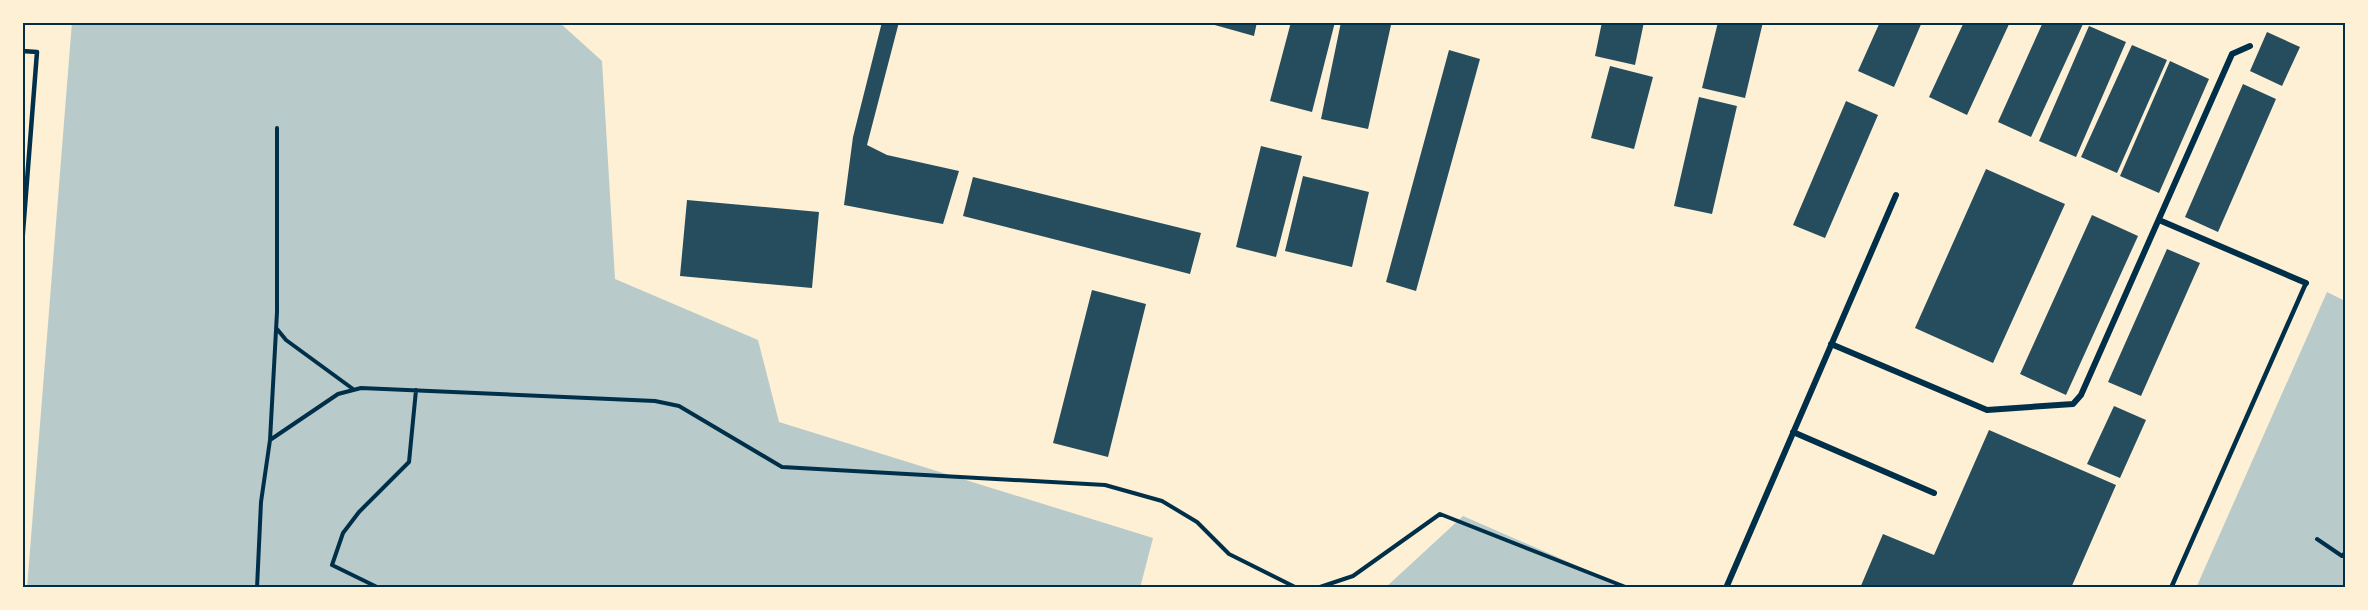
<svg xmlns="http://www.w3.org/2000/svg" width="2368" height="610" font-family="'Source Sans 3',sans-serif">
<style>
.green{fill:#b9caca}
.building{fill:#264d5e}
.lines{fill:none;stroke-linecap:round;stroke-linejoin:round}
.path{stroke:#003049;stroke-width:4}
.service{stroke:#003049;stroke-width:4.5}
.minor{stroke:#003049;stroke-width:6}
.neatline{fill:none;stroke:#003049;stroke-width:2}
</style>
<rect width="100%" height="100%" fill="#fdf0d5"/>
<!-- green -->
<path class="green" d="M 72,22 L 560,23 L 602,61 L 615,279 L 758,340 L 779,422 L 1153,538 L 1140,588 L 27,588 Z
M 2327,292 L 2345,301 L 2345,587 L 2196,588 Z
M 1463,516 L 1626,587 L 1385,588 Z"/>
<!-- building -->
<path class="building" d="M 882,22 L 899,22 L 867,145 L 887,155 L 959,171 L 943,224 L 844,205 L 853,137 Z
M 1204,22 L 1257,22 L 1254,36 Z
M 1291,22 L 1335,22 L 1312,112 L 1270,101 Z
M 1341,22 L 1391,25 L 1368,129 L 1321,119 Z
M 1602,22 L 1644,22 L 1635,65 L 1595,56 Z
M 1718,22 L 1763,22 L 1745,98 L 1702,88 Z
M 1880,22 L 1922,22 L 1894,87 L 1858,71 Z
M 1964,22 L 2010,22 L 1967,115 L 1929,97 Z
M 2043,22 L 2083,24 L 2031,137 L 1998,122 Z
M 2089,26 L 2126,42 L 2076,157 L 2039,141 Z
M 2267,32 L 2300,47 L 2282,86 L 2250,71 Z
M 2132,45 L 2167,60 L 2117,173 L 2081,157 Z
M 1449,50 L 1480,59 L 1416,291 L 1386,282 Z
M 2170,61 L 2209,79 L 2159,193 L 2120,176 Z
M 1610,66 L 1653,77 L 1634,149 L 1591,138 Z
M 2243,84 L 2276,99 L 2218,232 L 2185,217 Z
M 1699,97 L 1737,106 L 1712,214 L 1674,206 Z
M 1846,101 L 1878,115 L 1825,238 L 1793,225 Z
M 1261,146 L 1302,156 L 1276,257 L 1236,247 Z
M 1986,169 L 2065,204 L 1993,363 L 1915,328 Z
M 1303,176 L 1369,192 L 1352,267 L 1285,251 Z
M 973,177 L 1201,233 L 1190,274 L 963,216 Z
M 687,200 L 819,212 L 812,288 L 680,276 Z
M 2092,215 L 2138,236 L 2066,395 L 2020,374 Z
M 2167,249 L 2200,263 L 2141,396 L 2108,382 Z
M 1092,290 L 1146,304 L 1108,457 L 1053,443 Z
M 2114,406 L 2146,420 L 2120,478 L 2087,464 Z
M 1989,430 L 2116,485 L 2071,588 L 1860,588 L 1883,534 L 1934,555 Z"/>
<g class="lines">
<!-- path -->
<path class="path" d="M 277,329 L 286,340 L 353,389
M 270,440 L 277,312 L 277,128
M 2317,539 L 2342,556 L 2346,552
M 257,588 L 261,502 L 270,440 L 338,394 L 361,388 L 655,401 L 679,406 L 782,467 L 1105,485 L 1162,501 L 1197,522 L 1229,554 L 1297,588
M 379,588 L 332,565 L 343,533 L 359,512 L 409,462 L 416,390
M 1317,588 L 1353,576 L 1440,514 L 1628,588"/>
<!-- service -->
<path class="service" d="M 22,51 L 37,52 L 22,245
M 2171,588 L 2306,283"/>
<!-- minor -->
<path class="minor" d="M 2159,220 L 2306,283
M 1831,344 L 1987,410 L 2073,404 L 2081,395 L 2232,54 L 2250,46
M 1793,432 L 1934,493
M 1726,588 L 1896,195"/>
</g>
<!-- border -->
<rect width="2368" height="610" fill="none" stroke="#fdf0d5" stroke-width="48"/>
<rect x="24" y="24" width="2320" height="562" class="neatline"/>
</svg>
